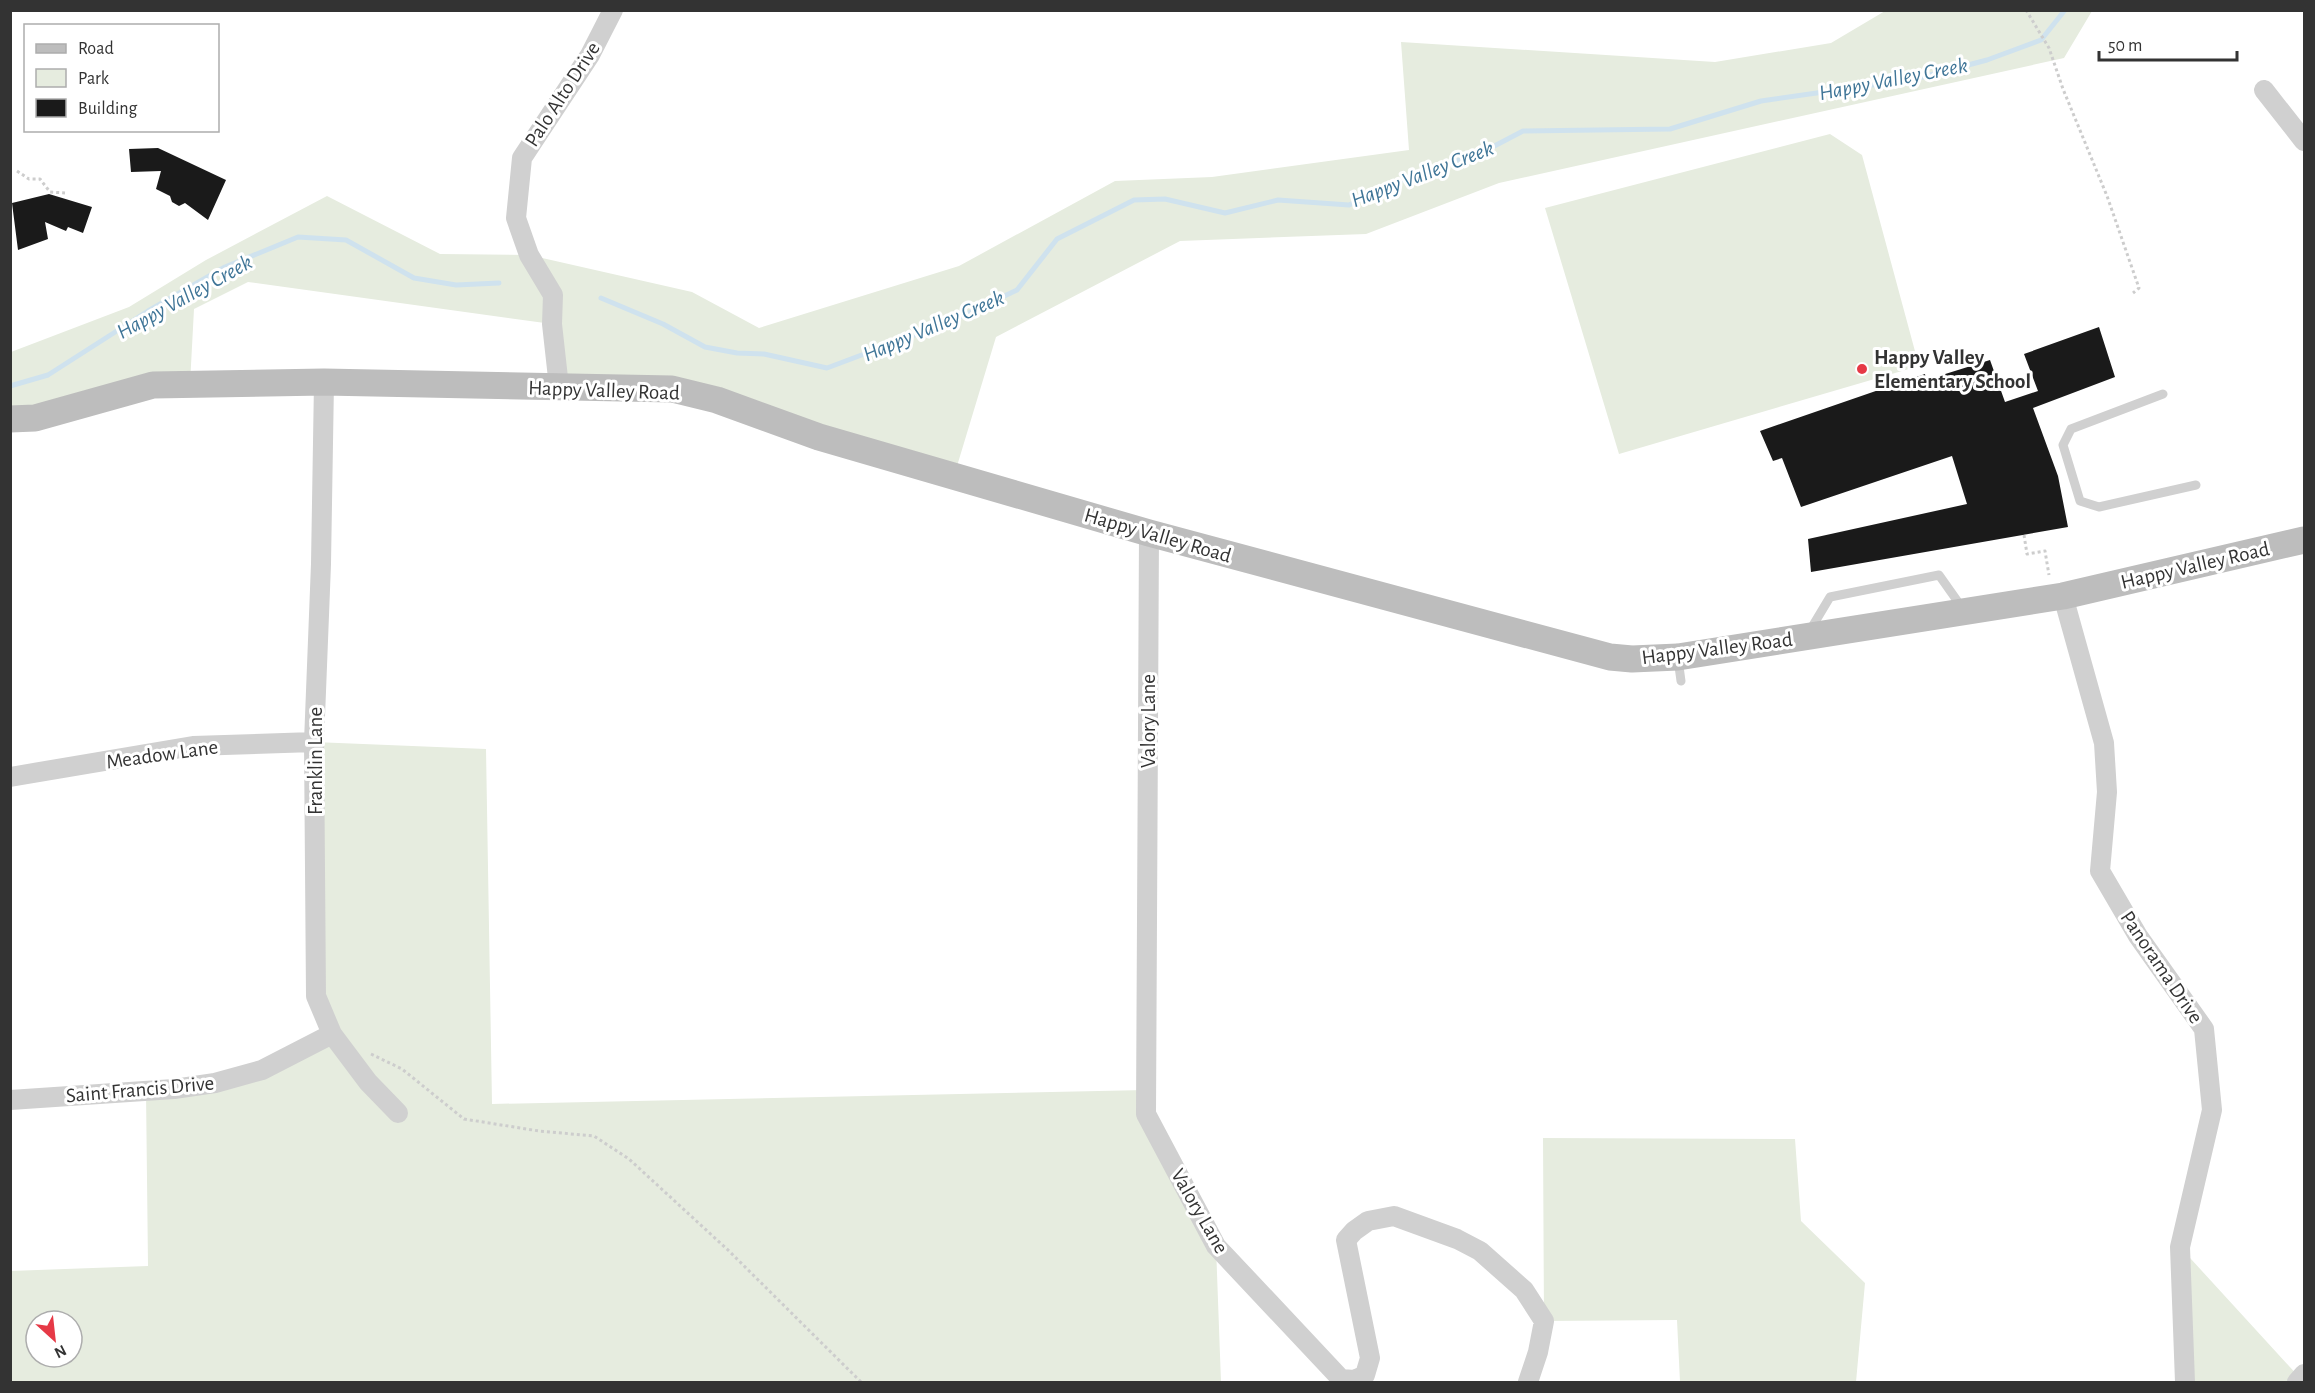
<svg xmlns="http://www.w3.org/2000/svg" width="2315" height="1393" font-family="'Alegreya Sans',sans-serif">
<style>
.green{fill:#e6ecdf;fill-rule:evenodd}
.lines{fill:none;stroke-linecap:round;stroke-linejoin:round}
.stream{stroke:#cfe2ee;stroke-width:5}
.building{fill:#1a1a1a}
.path{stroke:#cdcdcd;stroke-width:3;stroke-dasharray:3 3;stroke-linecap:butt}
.lane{stroke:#d0d0d0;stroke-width:9}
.street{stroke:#d0d0d0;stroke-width:20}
.secondary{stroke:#bdbdbd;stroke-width:27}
.poi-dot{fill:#e63946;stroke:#fff;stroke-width:2}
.labels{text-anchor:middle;stroke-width:6;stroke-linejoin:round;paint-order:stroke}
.street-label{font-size:21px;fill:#333;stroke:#fff}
.poi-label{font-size:21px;font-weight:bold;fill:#333;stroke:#fff;text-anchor:start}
.water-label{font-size:22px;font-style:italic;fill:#3f7597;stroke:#fff}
</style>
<rect width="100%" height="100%" fill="#fff"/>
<!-- green -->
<path class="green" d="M 1885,11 L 2092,11 L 2064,58 L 1499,183 L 1366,234 L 1180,241 L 996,337 L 954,476 L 717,400 L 559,387 L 552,324 L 248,282 L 194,309 L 190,384 L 11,419 L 11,352 L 129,307 L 206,260 L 327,196 L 440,254 L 529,255 L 692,292 L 759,328 L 959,266 L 1115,181 L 1212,177 L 1409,150 L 1401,42 L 1715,62 L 1831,43 Z
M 1830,134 L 1862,155 L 1919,366 L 1619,454 L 1545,208 Z
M 314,742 L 486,749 L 492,1104 L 1146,1090 L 1146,1114 L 1216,1246 L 1221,1382 L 11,1382 L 10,1271 L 148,1266 L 146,1091 L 215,1084 L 332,1034 L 316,996 ZM 36,1321 L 72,1321 L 72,1357 L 36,1357 Z
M 1543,1138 L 1795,1139 L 1801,1221 L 1865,1283 L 1856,1382 L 1680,1382 L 1677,1320 L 1544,1321 Z
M 2180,1247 L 2300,1378 L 2304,1382 L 2185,1382 Z"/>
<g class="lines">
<!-- stream -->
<path class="stream" d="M 601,298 L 663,324 L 705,347 L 737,353 L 764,354 L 827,368 L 952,321 L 1017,290 L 1057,239 L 1134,200 L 1165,199 L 1225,213 L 1278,200 L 1349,205 L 1415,174 L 1481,153 L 1523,131 L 1670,129 L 1761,101 L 1915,79 L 1987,60 L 2041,40 L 2065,10
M 10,386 L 48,375 L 148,311 L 225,267 L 298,237 L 346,240 L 414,278 L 456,285 L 499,283"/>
</g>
<!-- building -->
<path class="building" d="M 158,148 L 226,180 L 208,220 L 185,203 L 179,206 L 172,202 L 170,196 L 156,189 L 161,171 L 131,172 L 129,149 Z
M 49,194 L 92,207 L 83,233 L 68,227 L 66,231 L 45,222 L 48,239 L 18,250 L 12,203 Z
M 2099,327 L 2115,377 L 2033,408 L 2058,476 L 2068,527 L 1811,572 L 1808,539 L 1967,504 L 1952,456 L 1801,507 L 1782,458 L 1773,461 L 1760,431 L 1925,374 L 1926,380 L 1990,360 L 2005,402 L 2038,391 L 2024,354 Z"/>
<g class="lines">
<!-- path -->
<path class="path" d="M 2026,10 L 2049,48 L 2063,89 L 2107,196 L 2139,288 L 2133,293
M 17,171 L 29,179 L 40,179 L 50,192 L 65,193
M 2024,535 L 2027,554 L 2045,551 L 2049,575
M 371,1054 L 402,1069 L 464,1119 L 539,1131 L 594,1136 L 629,1159 L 729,1251 L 861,1382"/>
<!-- lane -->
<path class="lane" d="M 2163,394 L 2071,429 L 2063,445 L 2080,501 L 2099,507 L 2196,485
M 1809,632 L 1830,597 L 1939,575 L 1963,609
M 1678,659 L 1681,681"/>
<!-- street -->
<path class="street" d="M 2264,90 L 2304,141
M 324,382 L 321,564 L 314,742 L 316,996 L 332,1034 L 368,1082 L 398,1113
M 559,387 L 552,324 L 553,295 L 529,255 L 516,218 L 522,158 L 590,55 L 613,10
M 1149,533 L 1146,1114 L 1216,1246 L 1341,1379 L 1354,1380 L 1365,1375 L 1370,1358 L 1346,1240 L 1354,1231 L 1368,1221 L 1394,1216 L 1457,1239 L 1480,1251 L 1524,1290 L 1544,1321 L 1538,1352 L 1528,1382
M 2063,596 L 2104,743 L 2107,792 L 2100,871 L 2138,936 L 2204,1029 L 2212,1110 L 2180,1247 L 2185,1382
M 10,777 L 193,746 L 314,742
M 10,1100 L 174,1089 L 215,1083 L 262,1070 L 332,1034
M 2297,1382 L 2304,1374"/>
<!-- secondary -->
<path class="secondary" d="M 10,419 L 35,418 L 153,385 L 324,382 L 672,389 L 717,400 L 819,437 L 1149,533 L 1610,657 L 1632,659 L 1678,657 L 2063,596 L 2304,540"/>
</g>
<!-- markers -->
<circle class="poi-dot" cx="1862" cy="369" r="6"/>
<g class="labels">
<!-- street labels -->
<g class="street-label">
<text transform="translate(562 94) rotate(-57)" y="7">Palo Alto Drive</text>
<text transform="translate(604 390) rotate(2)" y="7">Happy Valley Road</text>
<text transform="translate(1158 535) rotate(16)" y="7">Happy Valley Road</text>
<text transform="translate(2195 565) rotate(-13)" y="7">Happy Valley Road</text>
<text transform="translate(1717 648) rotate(-7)" y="7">Happy Valley Road</text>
<text transform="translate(1148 721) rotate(-90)" y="7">Valory Lane</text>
<text transform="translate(162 754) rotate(-8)" y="7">Meadow Lane</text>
<text transform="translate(315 761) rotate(-90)" y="7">Franklin Lane</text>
<text transform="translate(2162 967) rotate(56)" y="7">Panorama Drive</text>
<text transform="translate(140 1089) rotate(-5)" y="7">Saint Francis Drive</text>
<text transform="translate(1200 1211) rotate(60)" y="7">Valory Lane</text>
</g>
<!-- poi labels -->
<g class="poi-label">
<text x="1874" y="364">Happy Valley<tspan x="1874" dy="24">Elementary School</tspan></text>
</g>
<!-- water labels -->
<g class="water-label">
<text transform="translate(1893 78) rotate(-11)" y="8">Happy Valley Creek</text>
<text transform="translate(1422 173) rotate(-21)" y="8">Happy Valley Creek</text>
<text transform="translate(184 296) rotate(-29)" y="8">Happy Valley Creek</text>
<text transform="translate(933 325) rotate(-23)" y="8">Happy Valley Creek</text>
</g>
</g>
<!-- border -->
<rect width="2315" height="1393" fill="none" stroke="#333333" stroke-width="24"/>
<!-- legend -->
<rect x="24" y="24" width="195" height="108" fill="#ffffff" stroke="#adadad" stroke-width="1.5"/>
<rect x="36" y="44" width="30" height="9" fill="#bdbdbd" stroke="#adadad" stroke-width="1.5"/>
<text x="78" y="54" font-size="18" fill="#333333">Road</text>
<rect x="36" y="69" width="30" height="18" fill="#e6ecdf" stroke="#adadad" stroke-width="1.5"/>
<text x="78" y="84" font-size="18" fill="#333333">Park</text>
<rect x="36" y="99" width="30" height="18" fill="#1a1a1a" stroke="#adadad" stroke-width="1.5"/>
<text x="78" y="114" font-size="18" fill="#333333">Building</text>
<!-- north arrow -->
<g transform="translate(54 1339) rotate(153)"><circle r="28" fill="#ffffff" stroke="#adadad" stroke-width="1.5"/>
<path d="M0-4.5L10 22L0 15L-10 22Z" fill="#e63946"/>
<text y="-9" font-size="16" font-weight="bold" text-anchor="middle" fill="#333333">N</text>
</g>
<!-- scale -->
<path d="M2099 51v9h138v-9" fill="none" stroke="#333333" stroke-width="3"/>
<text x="2108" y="51" font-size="18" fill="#333333" stroke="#ffffff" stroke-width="4.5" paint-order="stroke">50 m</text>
</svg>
